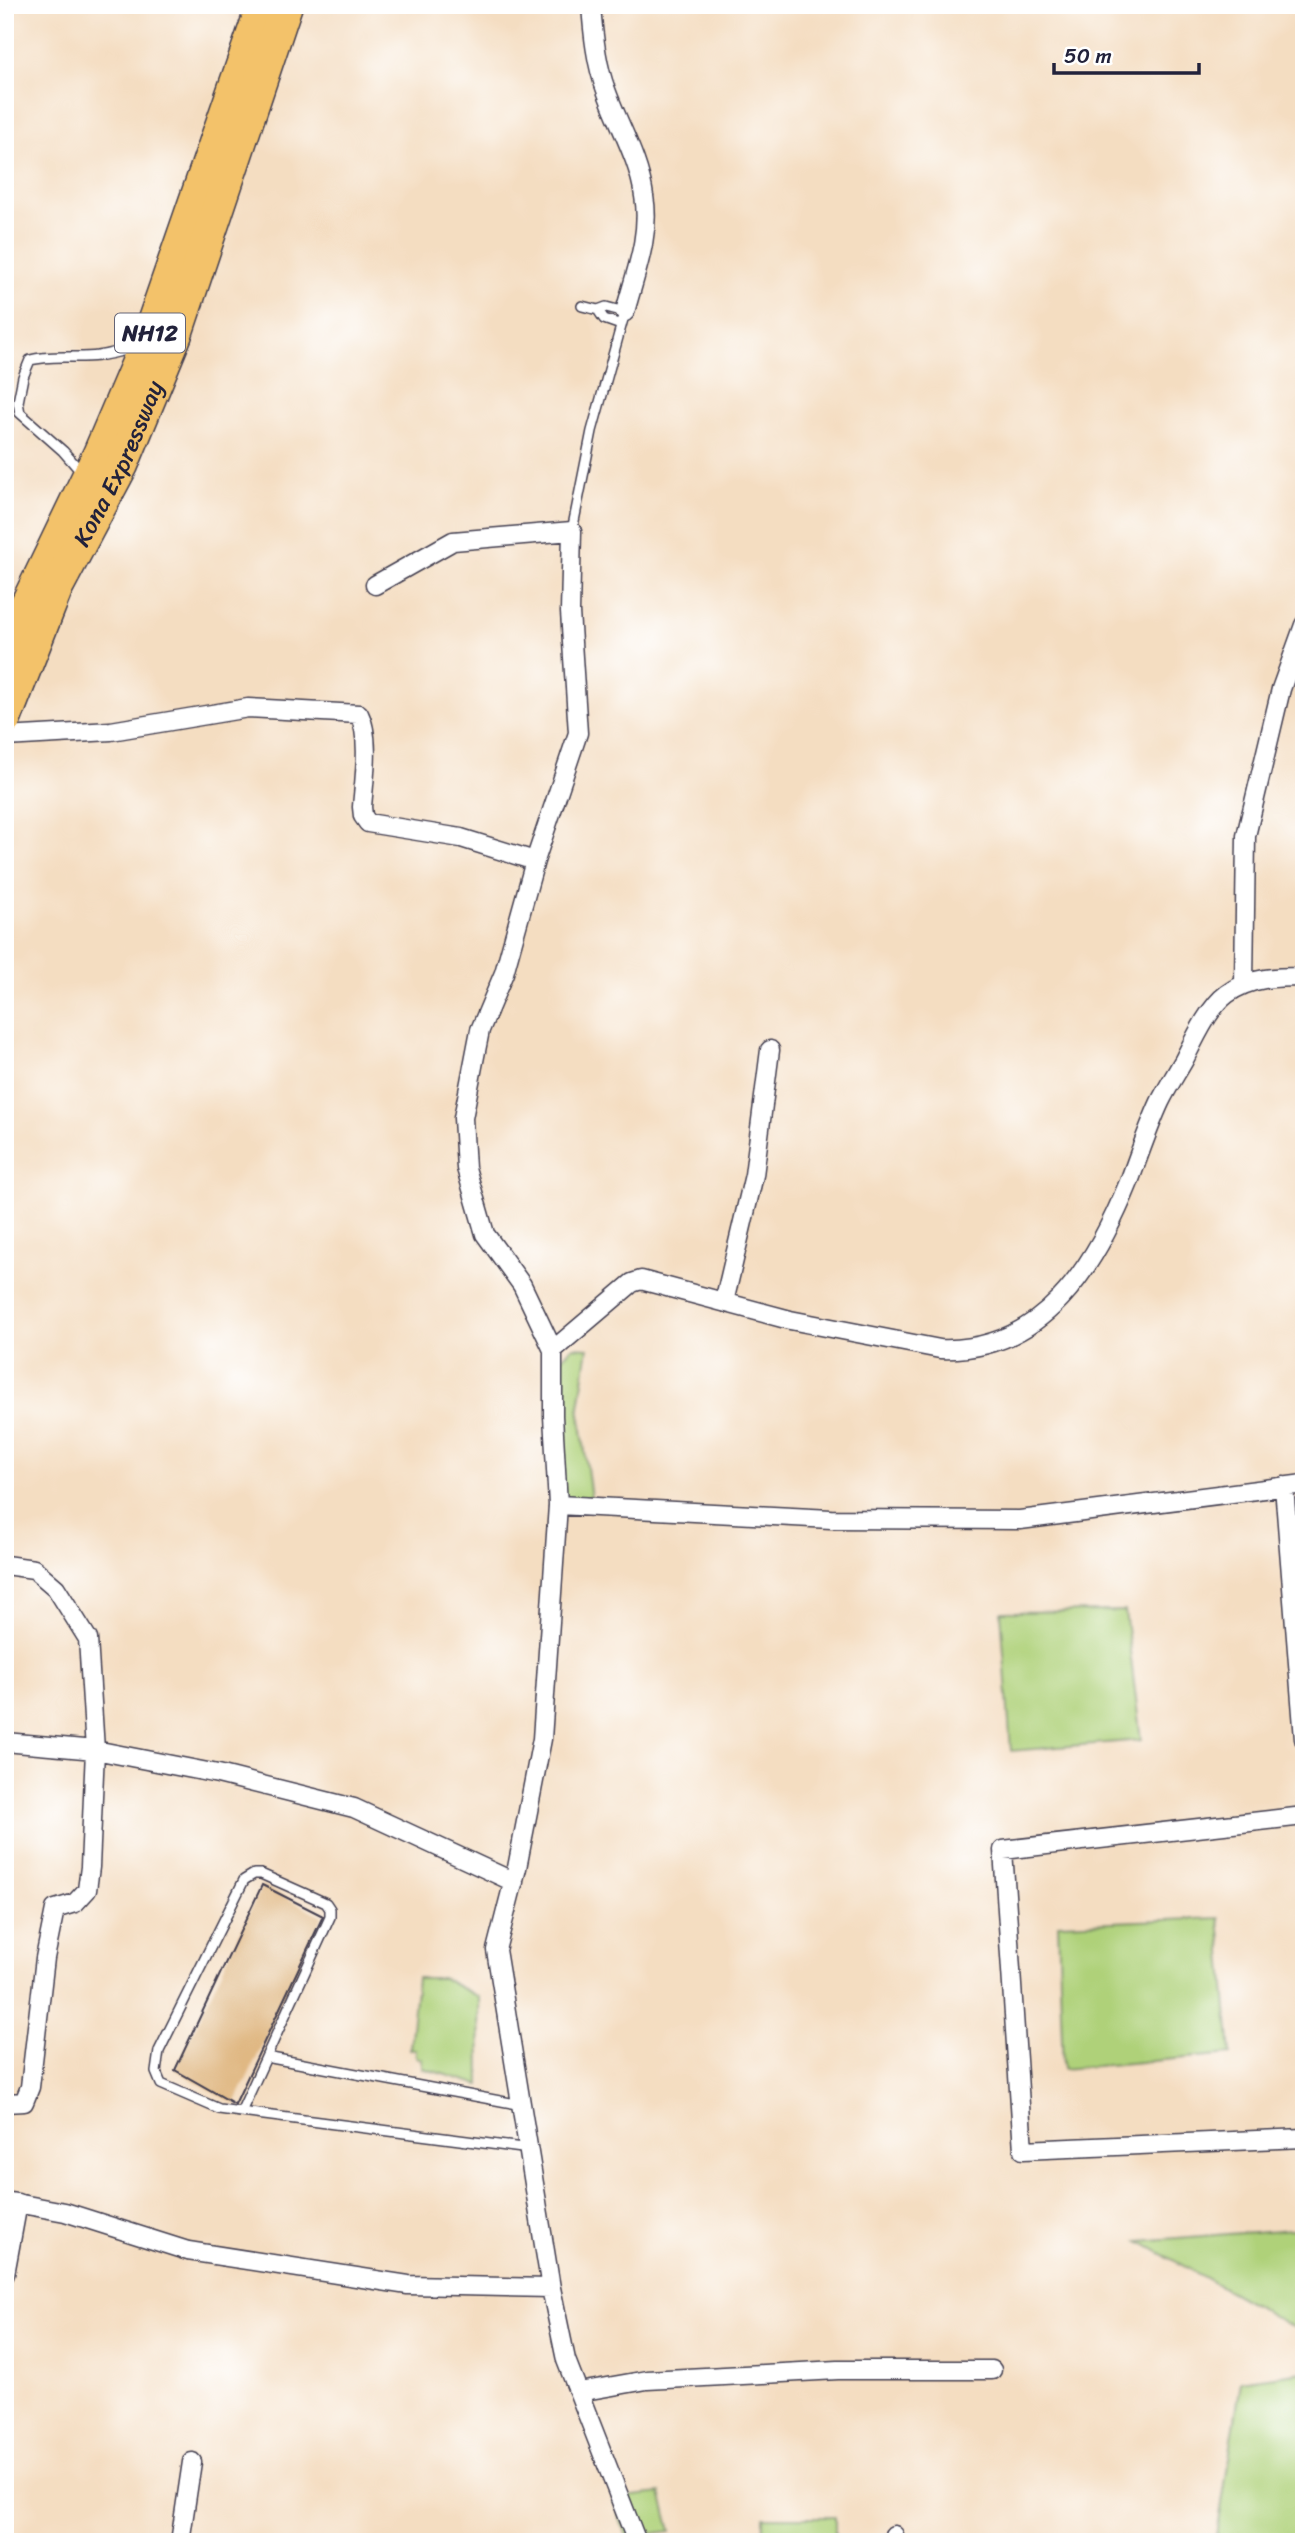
<svg xmlns="http://www.w3.org/2000/svg" width="1309" height="2547" font-family="Sriracha,sans-serif">
<style>
.green{fill:#afd179;stroke:#687a5a;stroke-width:2}
.building{fill:#e0b883}
.lines{fill:none;stroke-linecap:round;stroke-linejoin:round}
.lane-casing{stroke:#423e4f;stroke-width:12}
.street-casing{stroke:#423e4f;stroke-width:21}
.highway-casing{stroke:#423e4f;stroke-width:35}
.lane{stroke:#fff;stroke-width:9}
.street{stroke:#fff;stroke-width:18}
.highway{stroke:#f3c26a;stroke-width:32}
.labels{text-anchor:middle;stroke-width:7;stroke-linejoin:round;paint-order:stroke}
.shield{fill:#fff;stroke:#646476;stroke-width:2}
.shield-label{font-size:23px;font-weight:bold;fill:#22223b}
.street-label{font-size:24px;fill:#22223b;stroke:#fff}
</style>
<rect width="100%" height="100%" fill="#fff"/>
<filter id="ink" filterUnits="userSpaceOnUse"><feTurbulence type="fractalNoise" baseFrequency=".0143" numOctaves="2"/><feDisplacementMap in="SourceGraphic" scale="14" xChannelSelector="R" yChannelSelector="G"/><feConvolveMatrix kernelMatrix="1 2 1 2 8 2 1 2 1" color-interpolation-filters="sRGB"/></filter>
<filter id="wash" filterUnits="userSpaceOnUse"><feTurbulence type="fractalNoise" baseFrequency=".00686" numOctaves="4" result="noise"/><feDisplacementMap in="SourceGraphic" scale="28" xChannelSelector="R" yChannelSelector="G"/><feGaussianBlur stdDeviation="1.57" result="paint"/><feColorMatrix in="noise" values="0 0 0 0 0 0 0 0 0 0 0 0 0 0 0 0 0 1.4 0 .05"/><feComposite in="paint" operator="in"/></filter>
<g filter="url(#wash)">
<rect width="100%" height="100%" fill="#f4ddc1"/>
<!-- green -->
<path class="green" d="M 573,1347 L 588,1348 L 579,1407 L 591,1498 L 560,1503 L 555,1365 Z
M 1125,1611 L 1141,1740 L 1011,1751 L 1001,1612 Z
M 1219,1918 L 1231,2054 L 1063,2069 L 1058,1924 Z
M 417,1978 L 442,1978 L 479,1997 L 480,2085 L 422,2068 L 422,2059 L 416,2057 L 416,2049 L 410,2049 Z
M 1304,2228 L 1304,2333 L 1139,2241 Z
M 1304,2372 L 1304,2542 L 1216,2542 L 1241,2381 Z
M 661,2493 L 671,2531 L 627,2537 L 613,2498 Z
M 763,2517 L 835,2517 L 835,2542 L 763,2542 Z"/>
<g id="blocks">
<!-- building -->
<path class="building" d="M 262,1885 L 323,1916 L 235,2104 L 175,2070 Z"/>
</g>
</g>
<g filter="url(#ink)">
<use href="#blocks" fill-opacity="0" stroke="#423e4f" stroke-width="2"/>
<g class="lines">
<!-- lane casing -->
<g class="lane-casing">
<path id="lane" d="M 582,306 L 598,310
M 84,475 L 63,451 L 20,413 L 18,402 L 23,377 L 30,360 C 53,354 75,359 98,356 C 111,354 124,350 137,348
M 572,531 L 592,431 L 625,312 L 606,307 L 598,310 L 604,319 L 621,325
M 266,2057 L 522,2105
M 241,2112 L 330,1917 L 330,1909 L 326,1903 L 261,1874 L 254,1874 L 244,1880 L 159,2051 L 156,2072 L 161,2084 L 219,2109 L 241,2112 L 530,2149"/>
</g>
<!-- street casing -->
<g class="street-casing">
<path id="street" d="M 591,5 C 593,33 596,64 606,90 C 618,124 639,159 644,196 C 651,235 635,274 625,312
M 375,585 L 453,541 L 572,531 L 570,612 L 578,733 L 535,861 L 504,973 L 480,1030 L 463,1118 L 466,1168 L 485,1234 L 522,1285 L 553,1350 L 553,1416 L 558,1505 L 831,1519 L 1020,1520 L 1304,1484
M 5,737 L 111,731 L 248,708 L 359,714 C 371,737 364,781 362,807 L 363,816 L 368,823 L 461,838 L 535,861
M 1244,984 L 1246,836 L 1281,689 L 1304,625
M 724,1302 L 754,1175 L 770,1050
M 553,1350 L 632,1283 L 641,1280 L 790,1320 L 940,1349 C 1043,1353 1095,1266 1129,1182 C 1139,1155 1148,1128 1160,1102 C 1167,1088 1176,1074 1184,1060 C 1194,1040 1209,1007 1227,994 C 1250,977 1277,977 1304,977
M 1284,1486 L 1304,1739
M 558,1505 L 542,1739 L 517,1868 L 496,1950 L 551,2288 L 566,2360 L 637,2542
M 5,1565 L 34,1569 L 56,1588 L 88,1639 L 95,1750 L 90,1867 L 87,1890 L 75,1903 L 55,1909 L 45,1958 L 30,2087 L 24,2102 L 5,2103
M 5,1742 L 95,1750 L 218,1774 L 354,1808 L 514,1882
M 1304,1816 L 1003,1850 L 1023,2150 L 1304,2138
M 5,2201 L 65,2212 L 188,2251 L 408,2285 L 551,2288
M 5,2274 L 18,2203
M 579,2392 L 647,2380 L 838,2370 L 992,2370
M 180,2542 L 192,2462
M 893,2542 L 894,2535"/>
</g>
<!-- highway casing -->
<g class="highway-casing">
<g id="highway">
<path d="M 5,649 L 99,454 L 145,346 L 263,5"/>
<path id="s1" d="M 5,719 L 57,587 L 122,465 L 176,334 L 286,5"/>
</g>
</g>
<!-- lane -->
<use href="#lane" class="lane"/>
<!-- street -->
<use href="#street" class="street"/>
<!-- highway -->
<use href="#highway" class="highway"/>
</g>
</g>
<g class="labels">
<!-- shield labels -->
<rect class="shield" x="115" y="313.5" width="70" height="39" rx="5"/>
<g class="shield-label">
<text x="150" y="341">NH12</text>
</g>
<!-- street labels -->
<g class="street-label">
<text dy="8" stroke="none"><textPath href="#s1" startOffset="280">Kona Expressway</textPath></text>
</g>
</g>
<!-- margin -->
<rect width="1309" height="2547" fill="none" stroke="#fff" stroke-width="28"/>
<!-- scale -->
<path d="M1054 63v10h145v-10" fill="none" stroke="#22223b" stroke-width="3.5"/>
<text x="1064" y="63" font-size="21" fill="#22223b" stroke="#ffffff" stroke-width="5" paint-order="stroke">50 m</text>
</svg>
